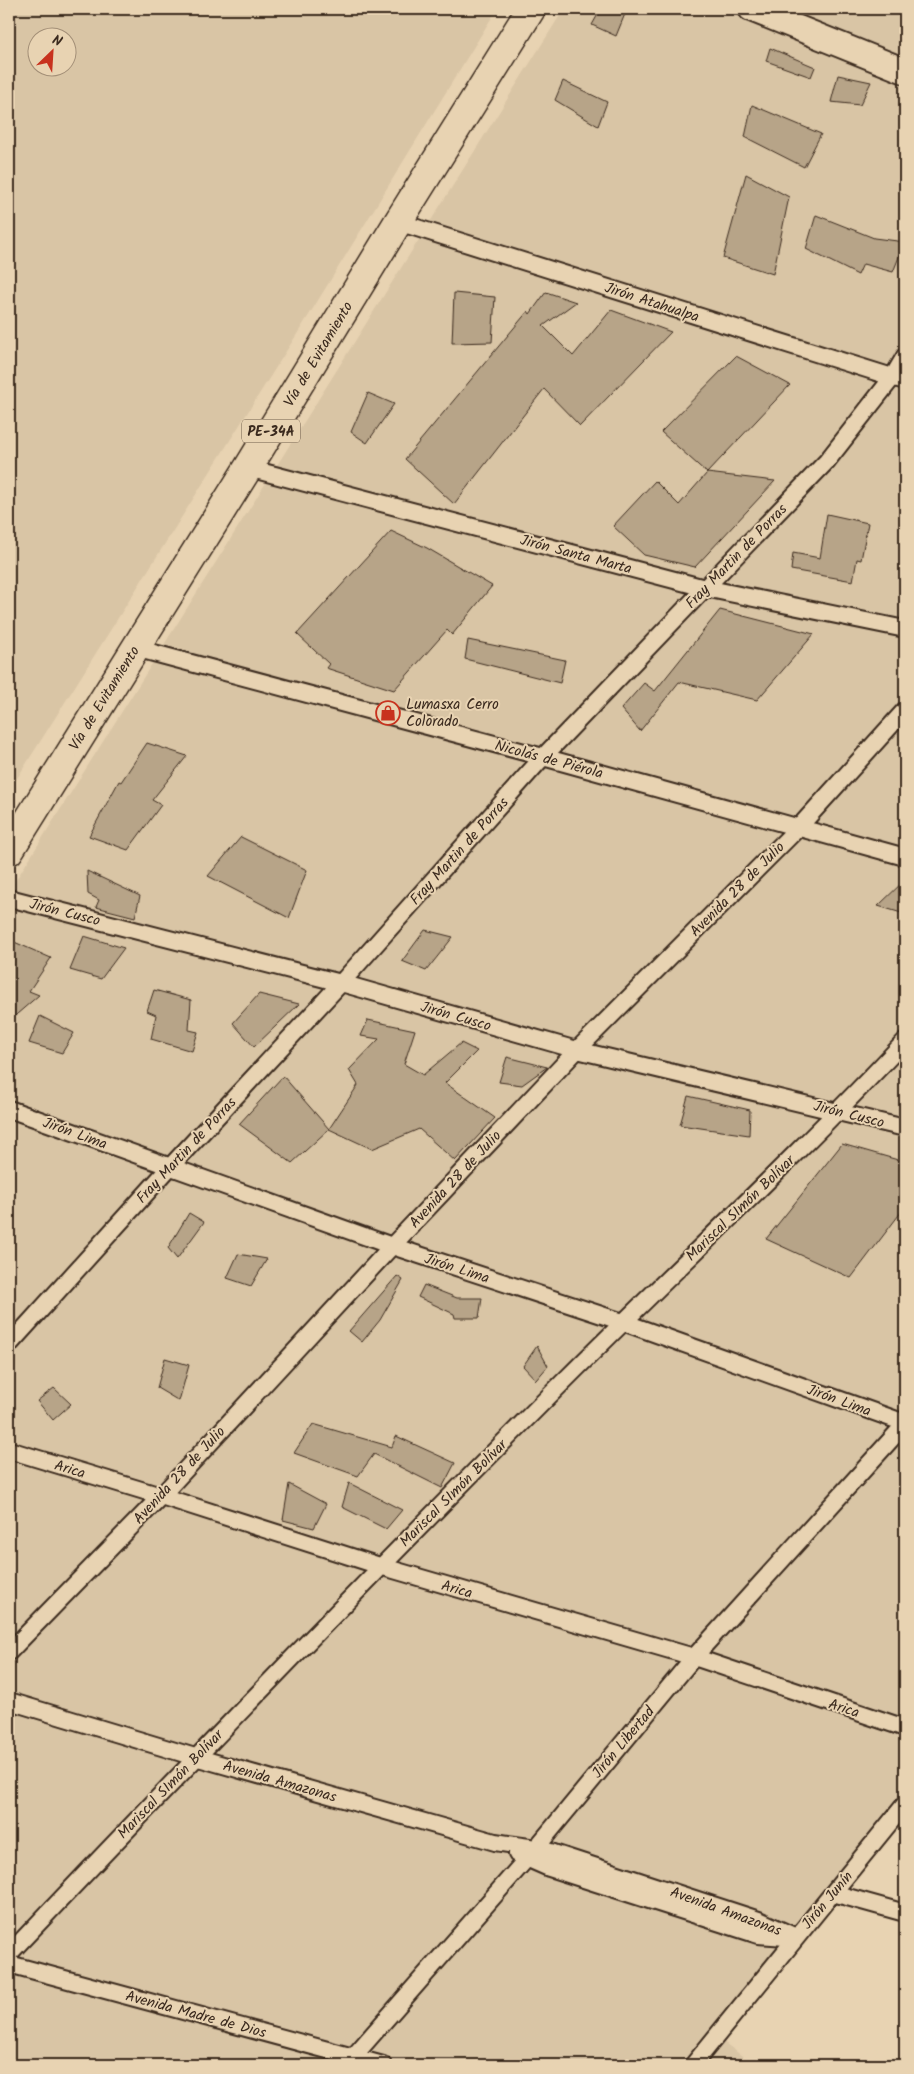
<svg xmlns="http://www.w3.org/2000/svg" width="914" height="2074" font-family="Kalam,sans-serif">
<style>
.built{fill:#d9c5a5;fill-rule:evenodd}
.building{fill:#b7a488;stroke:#3b2a1e}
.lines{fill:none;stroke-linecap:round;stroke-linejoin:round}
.street-casing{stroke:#3b2a1e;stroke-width:20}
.secondary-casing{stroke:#3b2a1e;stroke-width:28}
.highway-casing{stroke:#3b2a1e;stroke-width:31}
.street{stroke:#e8d3b2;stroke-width:16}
.secondary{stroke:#e8d3b2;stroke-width:24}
.highway{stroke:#e8d3b2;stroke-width:28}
.labels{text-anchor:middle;stroke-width:4;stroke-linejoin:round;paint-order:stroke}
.shield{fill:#e8d3b2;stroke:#6f5d4a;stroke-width:1}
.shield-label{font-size:14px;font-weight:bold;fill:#3b2a1e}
.street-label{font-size:15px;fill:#3b2a1e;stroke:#e8d3b2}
.poi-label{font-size:15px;fill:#3b2a1e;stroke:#e8d3b2;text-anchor:start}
</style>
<rect width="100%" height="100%" fill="#e8d3b2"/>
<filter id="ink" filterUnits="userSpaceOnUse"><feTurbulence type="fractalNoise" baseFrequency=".02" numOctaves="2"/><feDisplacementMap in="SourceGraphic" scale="10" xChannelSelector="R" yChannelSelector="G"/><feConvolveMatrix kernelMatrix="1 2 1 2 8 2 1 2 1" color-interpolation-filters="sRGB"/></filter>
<g filter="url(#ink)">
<!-- built -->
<path class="built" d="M 9,9 L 497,9 L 309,315 L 9,791 ZM 38,38 L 68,38 L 68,68 L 38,68 Z
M 564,9 L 905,9 L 905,363 L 899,374 L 905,376 L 905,1790 L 823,1891 L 713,2034 L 754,2065 L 9,2065 L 9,891 Z"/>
<!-- building -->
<path class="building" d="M 601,9 L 627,9 L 616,36 L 592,25 Z
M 770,48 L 815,67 L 811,77 L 766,61 Z
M 838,75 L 871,82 L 860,105 L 831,102 Z
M 563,81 L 607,102 L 598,126 L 555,100 Z
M 752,105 L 821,134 L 804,167 L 745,137 Z
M 746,174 L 789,197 L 773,274 L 723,258 Z
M 816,215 L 874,238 L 905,242 L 893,272 L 863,264 L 858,275 L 806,249 Z
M 546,292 L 576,302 L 543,326 L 573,356 L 611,310 L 671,332 L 580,426 L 544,389 L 454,504 L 405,459 L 528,311 L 530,314 Z
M 454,293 L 495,297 L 492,342 L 452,343 Z
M 736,356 L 790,385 L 707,473 L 661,432 Z
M 368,393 L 394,404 L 367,443 L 351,432 Z
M 707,473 L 775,481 L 695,567 L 644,555 L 613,526 L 655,481 L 679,505 Z
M 827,514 L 868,523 L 861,560 L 857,559 L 853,581 L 791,570 L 793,553 L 820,558 Z
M 391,531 L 427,548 L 492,586 L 452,635 L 447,630 L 394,690 L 326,668 L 329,664 L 297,634 Z
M 720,610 L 814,634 L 757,700 L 679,682 L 640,731 L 621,709 L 644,683 L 655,691 Z
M 468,640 L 565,660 L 560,683 L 465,659 Z
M 147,743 L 187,756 L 152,800 L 161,805 L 128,850 L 89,836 L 119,781 L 121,782 Z
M 241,837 L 307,870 L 289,918 L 208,876 Z
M 87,871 L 140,896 L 135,917 L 96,907 L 99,900 L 88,894 Z
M 905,880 L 905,914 L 878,906 Z
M 425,930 L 453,937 L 426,971 L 402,961 Z
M 84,936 L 124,948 L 101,979 L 70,970 Z
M 12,941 L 51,958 L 29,991 L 39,995 L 9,1021 L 9,982 L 11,983 Z
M 154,990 L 191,1000 L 189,1030 L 198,1032 L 192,1051 L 151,1039 L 156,1015 L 147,1011 Z
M 259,994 L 299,1004 L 254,1047 L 233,1023 Z
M 40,1016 L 74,1033 L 62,1053 L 29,1043 Z
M 368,1020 L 415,1030 L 404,1064 L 423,1075 L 461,1043 L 477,1051 L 445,1083 L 495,1118 L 455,1161 L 419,1129 L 372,1149 L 329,1129 L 358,1085 L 349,1070 L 379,1039 L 361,1036 Z
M 507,1057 L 547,1067 L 522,1085 L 499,1082 Z
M 283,1076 L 329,1129 L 292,1163 L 239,1124 Z
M 688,1096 L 750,1110 L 749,1135 L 680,1125 Z
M 842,1144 L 905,1162 L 905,1207 L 851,1278 L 766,1239 Z
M 189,1213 L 204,1222 L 177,1259 L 168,1248 Z
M 238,1254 L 267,1259 L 251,1286 L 227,1278 Z
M 397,1276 L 403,1280 L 380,1320 L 362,1342 L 349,1331 Z
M 424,1285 L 457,1298 L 482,1298 L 479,1318 L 455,1318 L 454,1314 L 418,1297 Z
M 537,1346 L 548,1366 L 536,1380 L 523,1366 Z
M 165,1358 L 189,1365 L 179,1401 L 157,1388 Z
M 54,1388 L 71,1404 L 53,1420 L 37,1401 Z
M 313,1424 L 392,1447 L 396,1436 L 455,1463 L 442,1488 L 374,1454 L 358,1476 L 294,1453 Z
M 349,1483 L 402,1510 L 386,1529 L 342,1507 Z
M 289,1484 L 326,1504 L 314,1528 L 283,1520 Z"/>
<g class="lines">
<!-- street casing -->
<g class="street-casing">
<path id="street" d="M 398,222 L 905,381
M 248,468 L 705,588 L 905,629
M 135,648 L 543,757 L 905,857
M 9,898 L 341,983 L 577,1050 L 905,1128
M 9,1109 L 392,1246 L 623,1322 L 905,1423
M 9,1345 L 170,1167 L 341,983 L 543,757 L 827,461 L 892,378 L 905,356
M 9,1450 L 161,1496 L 380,1566 L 694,1657 L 905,1728
M 9,1652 L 161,1496 L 392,1246 L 577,1050 L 799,827 L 905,710
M 9,1701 L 195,1757 L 495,1842 L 536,1848 L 554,1853 L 759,1920 L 796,1937
M 517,1854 L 549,1868 L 758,1935 L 786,1937
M 833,1893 L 905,1913
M 9,1954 C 192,1761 376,1570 564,1381 C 677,1268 795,1158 905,1041
M 9,1964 L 383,2065
M 346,2065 L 536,1848 L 694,1657 L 905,1424
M 693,2065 L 905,1804"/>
</g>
<!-- secondary casing -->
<g class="secondary-casing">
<path id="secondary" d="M 751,9 L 905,71"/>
</g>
<!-- highway casing -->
<g class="highway-casing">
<path id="highway" d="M 9,851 L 248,468 L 398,222 L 531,9"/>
</g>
<!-- street -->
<use href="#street" class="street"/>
<!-- secondary -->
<use href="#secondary" class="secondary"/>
<!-- highway -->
<use href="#highway" class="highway"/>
</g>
</g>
<!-- icons -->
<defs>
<g id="shop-ring" transform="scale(1.25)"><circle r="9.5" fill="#e8d3b2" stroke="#c8321e" stroke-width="1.5"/><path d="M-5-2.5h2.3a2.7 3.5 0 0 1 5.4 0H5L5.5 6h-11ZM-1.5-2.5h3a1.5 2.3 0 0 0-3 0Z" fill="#c8321e"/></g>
</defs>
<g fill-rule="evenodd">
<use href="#shop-ring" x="388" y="713"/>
</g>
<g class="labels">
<!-- shield labels -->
<rect class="shield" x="242" y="419.5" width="58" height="23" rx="4"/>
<g class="shield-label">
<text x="271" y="436">PE-34A</text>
</g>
<!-- street labels -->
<g class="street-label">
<text transform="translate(652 302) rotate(18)" y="5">Jirón Atahualpa</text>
<text transform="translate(318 354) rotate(-59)" y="5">Vía de Evitamiento</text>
<text transform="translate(576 554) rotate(15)" y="5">Jirón Santa Marta</text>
<text transform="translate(736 556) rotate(-46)" y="5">Fray Martin de Porras</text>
<text transform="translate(104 698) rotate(-58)" y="5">Vía de Evitamiento</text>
<text transform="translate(549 759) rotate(15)" y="5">Nicolás de Piérola</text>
<text transform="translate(459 851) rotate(-48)" y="5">Fray Martin de Porras</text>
<text transform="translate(737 889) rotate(-45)" y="5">Avenida 28 de Julio</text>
<text transform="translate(65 912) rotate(14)" y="5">Jirón Cusco</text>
<text transform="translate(456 1016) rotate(16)" y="5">Jirón Cusco</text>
<text transform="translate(849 1114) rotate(14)" y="5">Jirón Cusco</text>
<text transform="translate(75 1133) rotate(20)" y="5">Jirón Lima</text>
<text transform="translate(186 1150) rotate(-47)" y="5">Fray Martin de Porras</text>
<text transform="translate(455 1179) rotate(-47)" y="5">Avenida 28 de Julio</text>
<text transform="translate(740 1208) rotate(-44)" y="5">Mariscal SImón Bolívar</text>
<text transform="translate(457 1268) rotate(18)" y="5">Jirón Lima</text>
<text transform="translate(839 1400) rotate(20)" y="5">Jirón Lima</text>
<text transform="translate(70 1469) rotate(17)" y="5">Arica</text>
<text transform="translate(179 1475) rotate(-47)" y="5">Avenida 28 de Julio</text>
<text transform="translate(453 1493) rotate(-45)" y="5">Mariscal SImón Bolívar</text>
<text transform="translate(457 1589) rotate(16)" y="5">Arica</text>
<text transform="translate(844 1708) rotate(18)" y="5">Arica</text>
<text transform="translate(623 1742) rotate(-50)" y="5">Jirón Libertad</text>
<text transform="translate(280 1781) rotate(16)" y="5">Avenida Amazonas</text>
<text transform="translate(170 1784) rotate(-46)" y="5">Mariscal SImón Bolívar</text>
<text transform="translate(827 1900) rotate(-50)" y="5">Jirón Junín</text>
<text transform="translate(726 1911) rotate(20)" y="5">Avenida Amazonas</text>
<text transform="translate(196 2014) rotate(15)" y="5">Avenida Madre de Dios</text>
</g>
<!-- poi labels -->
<g class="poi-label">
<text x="406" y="709">Lumasxa Cerro<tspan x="406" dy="17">Colorado</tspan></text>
</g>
</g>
<!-- margin -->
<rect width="914" height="2074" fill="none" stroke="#e8d3b2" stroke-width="30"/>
<rect x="15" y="15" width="884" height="2044" fill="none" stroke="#3b2a1e" stroke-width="2" filter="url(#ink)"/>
<!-- north arrow -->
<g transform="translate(52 52) rotate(25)"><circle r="24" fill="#e8d3b2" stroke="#a38f77"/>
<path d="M0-4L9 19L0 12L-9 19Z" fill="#c8321e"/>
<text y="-8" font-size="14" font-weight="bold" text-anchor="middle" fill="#3b2a1e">N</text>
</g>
</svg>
